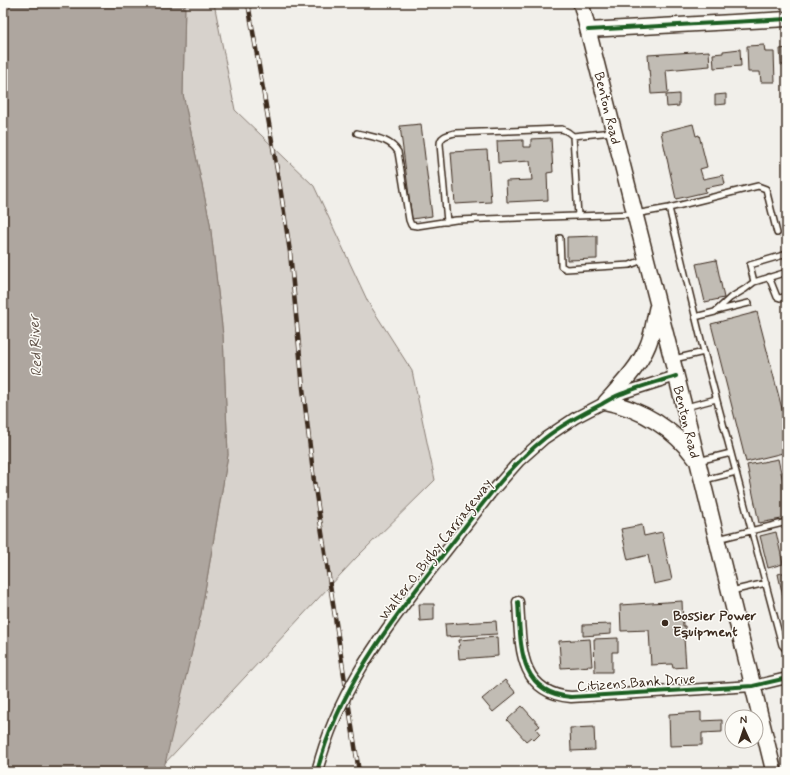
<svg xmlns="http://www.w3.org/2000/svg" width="790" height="775" font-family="Mynerve,sans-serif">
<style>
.green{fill:#d7d2cc;stroke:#897e75}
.water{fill:#aea69f;stroke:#80746b}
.building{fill:#c1bcb4;stroke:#3b2a1e}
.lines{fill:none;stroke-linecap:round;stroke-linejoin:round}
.lane-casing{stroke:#3b2a1e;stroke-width:8}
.street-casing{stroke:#3b2a1e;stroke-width:13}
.secondary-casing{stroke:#3b2a1e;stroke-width:17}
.primary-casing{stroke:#3b2a1e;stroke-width:18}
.lane{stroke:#fdfcf7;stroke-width:5}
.street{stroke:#fdfcf7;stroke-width:10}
.secondary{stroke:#fdfcf7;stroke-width:14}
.primary{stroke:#fdfcf7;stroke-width:15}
.rail-casing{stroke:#3b2a1e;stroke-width:4.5}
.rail{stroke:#fdfcf7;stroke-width:3;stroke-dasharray:9;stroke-linecap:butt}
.street-bridge-casing{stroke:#3b2a1e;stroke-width:13;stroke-linecap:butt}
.street-bridge{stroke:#fdfcf7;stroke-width:10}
.cycleway-casing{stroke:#fdfcf7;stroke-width:6}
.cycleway{stroke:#1b5e20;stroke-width:4}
.poi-dot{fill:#3b2a1e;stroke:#fdfcf7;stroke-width:1.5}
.labels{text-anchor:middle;stroke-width:3;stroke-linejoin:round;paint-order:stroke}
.street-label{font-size:14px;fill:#3b2a1e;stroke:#fdfcf7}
.poi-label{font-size:14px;font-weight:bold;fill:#3b2a1e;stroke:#fdfcf7;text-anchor:start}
.water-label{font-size:15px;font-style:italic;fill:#63554b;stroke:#fdfcf7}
</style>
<rect width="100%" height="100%" fill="#f1efea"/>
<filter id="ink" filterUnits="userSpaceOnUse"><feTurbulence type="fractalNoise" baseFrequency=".025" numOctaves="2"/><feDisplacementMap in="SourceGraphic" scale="8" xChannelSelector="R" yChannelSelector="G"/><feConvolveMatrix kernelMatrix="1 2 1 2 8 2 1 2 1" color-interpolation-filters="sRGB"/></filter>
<g filter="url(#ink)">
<!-- green -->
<path class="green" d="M 185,3 L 214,3 L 235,110 L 314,186 L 368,302 L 412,371 L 435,480 L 356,558 L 164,764 L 201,614 L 228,455 L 223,335 L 210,223 L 183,94 Z"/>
<!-- water -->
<path class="water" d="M 3,3 L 185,3 L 183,94 L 210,223 L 223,335 L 228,455 L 201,614 L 163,772 L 3,772 Z"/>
<!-- building -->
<path class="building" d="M 764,45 L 765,52 L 774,52 L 775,82 L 761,82 L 760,72 L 748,72 L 747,46 Z
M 787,48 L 787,70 L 785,70 L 784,65 L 781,65 L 780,49 Z
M 740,49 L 741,66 L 714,68 L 713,54 L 723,53 L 723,51 Z
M 709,51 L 710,66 L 666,70 L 668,93 L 651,94 L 648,55 Z
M 679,94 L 679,106 L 667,107 L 666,95 Z
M 726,94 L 726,104 L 715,105 L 715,95 Z
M 421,124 L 432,216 L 412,219 L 400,126 Z
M 693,124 L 696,136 L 699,135 L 707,167 L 700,169 L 703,179 L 723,175 L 725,184 L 705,188 L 706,192 L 676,199 L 661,132 Z
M 551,138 L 553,172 L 547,173 L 548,200 L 507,202 L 506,181 L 532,180 L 530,161 L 498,163 L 497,141 L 523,140 L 523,147 L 531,147 L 531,139 Z
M 487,150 L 491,202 L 455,204 L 451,152 Z
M 597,236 L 597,259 L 567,260 L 567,237 Z
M 716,260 L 724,298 L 705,302 L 696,264 Z
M 757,312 L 787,428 L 787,452 L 746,462 L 711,324 Z
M 778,459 L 787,499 L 787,518 L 759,523 L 747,465 Z
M 642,525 L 644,536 L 662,532 L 672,580 L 654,584 L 648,555 L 628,560 L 621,529 Z
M 776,532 L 783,564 L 768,568 L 760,536 Z
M 787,572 L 787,615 L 778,574 Z
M 682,601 L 683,626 L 685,626 L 686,637 L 684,638 L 686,667 L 673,668 L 672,664 L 651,665 L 649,630 L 621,631 L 620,605 Z
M 419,604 L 434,604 L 434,620 L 420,621 Z
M 496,621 L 497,634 L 446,637 L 445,624 Z
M 611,624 L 611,634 L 583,636 L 583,625 Z
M 497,637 L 498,656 L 459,659 L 458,646 L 460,646 L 459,640 Z
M 618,638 L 618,652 L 612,652 L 612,672 L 595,672 L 594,639 Z
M 590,639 L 592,666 L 561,668 L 559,641 Z
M 505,680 L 516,693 L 493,712 L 482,699 Z
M 522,706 L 540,726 L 536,729 L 540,734 L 534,740 L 531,737 L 526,741 L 507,720 Z
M 701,712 L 701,721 L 722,720 L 722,732 L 702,733 L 702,745 L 670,746 L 669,714 Z
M 594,727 L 595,750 L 571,751 L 570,728 Z"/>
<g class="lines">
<!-- lane casing -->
<g class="lane-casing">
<path id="lane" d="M 357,133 C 371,137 390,138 398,152 L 409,220 L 411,225 L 417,226 L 456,220 L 635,214 L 669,208 L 704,352 L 782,645 L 787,651
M 573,136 L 612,132
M 669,208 L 758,186 L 766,189 L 777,233
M 447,222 L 440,144 C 440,136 448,135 455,133 L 562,129 L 568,132 L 573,136 L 578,216
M 560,238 L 561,263 L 561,266 L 566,269 L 630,265 L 645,259
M 769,277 L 777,297 L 780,298 L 787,296
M 754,282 L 750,265 L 787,254
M 716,311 L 749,303
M 695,317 L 715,312 L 730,298 L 745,289 L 754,282 L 787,272
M 674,359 L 704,352
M 686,407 L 716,399
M 698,461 L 731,453
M 704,480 L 736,472
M 718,539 L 787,522
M 731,591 L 766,583"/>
</g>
<!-- street casing -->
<g class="street-casing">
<path id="street" d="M 490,494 L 519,461 L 545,438 L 575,418 L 623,393 L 676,376
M 518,602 C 521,643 517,693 571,697 L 753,686 L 787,678"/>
</g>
<!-- secondary casing -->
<g class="secondary-casing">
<path id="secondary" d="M 588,30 L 787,19"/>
</g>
<!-- primary casing -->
<g class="primary-casing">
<path id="primary" d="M 581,3 L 687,418 L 774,772
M 606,402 C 622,384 639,367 648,345 C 653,333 654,320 657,308
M 606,402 C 642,409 674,429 696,459"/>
</g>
<!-- lane -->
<use href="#lane" class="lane"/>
<!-- street -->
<use href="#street" class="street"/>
<!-- secondary -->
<use href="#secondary" class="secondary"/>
<!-- primary -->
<use href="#primary" class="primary"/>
<!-- rail casing -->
<g class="rail-casing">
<path id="rail" d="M 248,3 L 281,193 L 290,252 L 303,388 L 314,481 L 359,772"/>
</g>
<!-- rail -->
<use href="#rail" class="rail"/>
<!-- street-bridge casing -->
<g class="street-bridge-casing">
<path id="street-bridge" d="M 317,772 C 335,698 378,638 424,579 C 446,551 468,523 490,494"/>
</g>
<!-- street-bridge -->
<use href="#street-bridge" class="street-bridge"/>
<!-- cycleway casing -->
<g class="cycleway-casing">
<path id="cycleway" d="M 588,30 L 787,19
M 518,602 C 521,643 517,693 571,697 L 753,686 L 787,678
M 317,772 C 339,685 395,617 449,547 C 479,509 507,468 545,438 C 563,424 582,414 602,404 C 609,400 616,395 624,393 C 640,386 658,382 676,376"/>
</g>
<!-- cycleway -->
<use href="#cycleway" class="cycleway"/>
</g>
</g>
<!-- markers -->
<circle class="poi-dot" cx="665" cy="623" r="4"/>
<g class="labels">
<!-- street labels -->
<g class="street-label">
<text transform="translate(608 108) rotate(76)" y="5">Benton Road</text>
<text transform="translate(687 422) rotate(76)" y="5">Benton Road</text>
<text transform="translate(435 549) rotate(-52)" y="5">Walter O. Bigby Carriageway</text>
<text transform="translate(636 682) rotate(-4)" y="5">Citizens Bank Drive</text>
</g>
<!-- poi labels -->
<g class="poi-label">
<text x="673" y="620">Bossier Power<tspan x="673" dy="16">Equipment</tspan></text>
</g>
<!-- water labels -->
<g class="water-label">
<text transform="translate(35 346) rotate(-93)" y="5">Red River</text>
</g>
</g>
<!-- margin -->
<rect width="790" height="775" fill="none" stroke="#fdfcf7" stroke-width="16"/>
<rect x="8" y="8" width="774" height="759" fill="none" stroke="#3b2a1e" stroke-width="1.5" filter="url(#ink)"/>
<!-- north arrow -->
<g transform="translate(744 729) rotate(357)"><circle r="19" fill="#fdfcf7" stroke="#afa8a0"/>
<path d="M0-3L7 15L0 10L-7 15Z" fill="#3b2a1e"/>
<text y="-6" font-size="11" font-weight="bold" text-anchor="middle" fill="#3b2a1e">N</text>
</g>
</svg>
